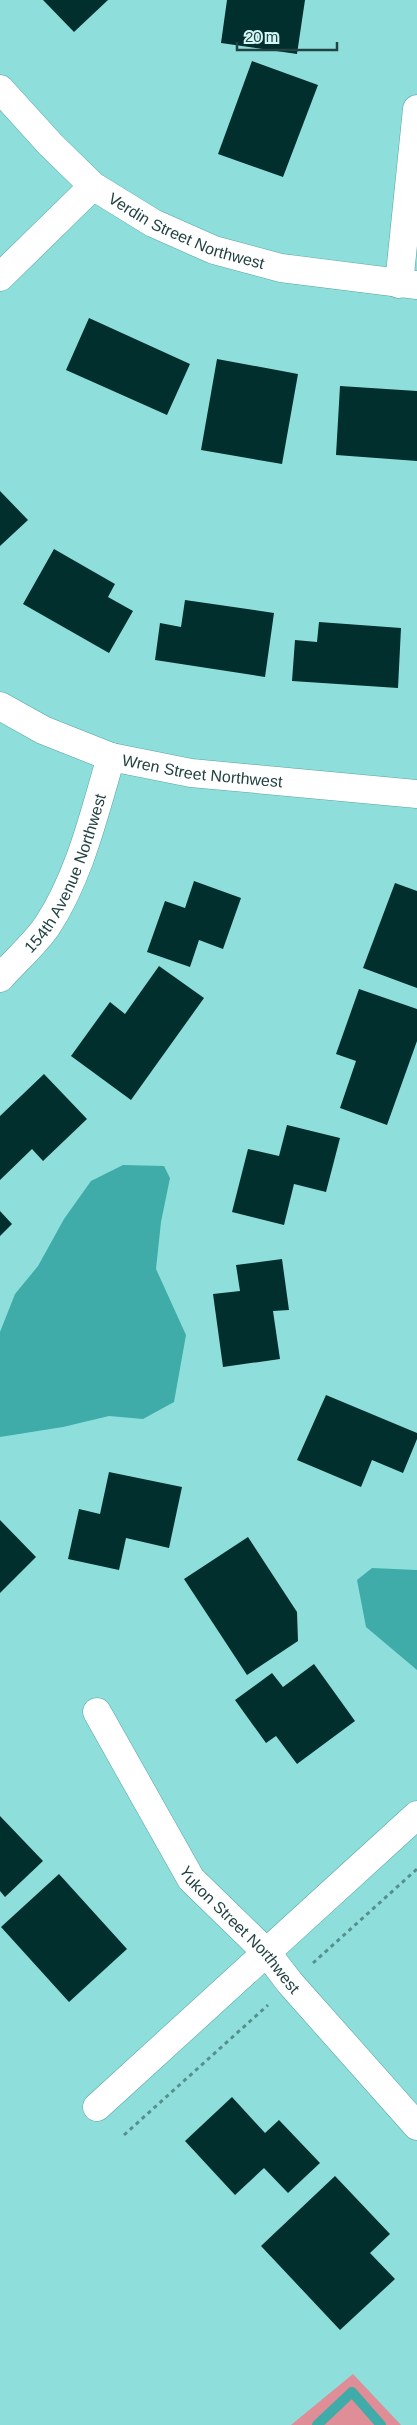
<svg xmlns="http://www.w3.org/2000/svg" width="417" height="2425" font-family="Arial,sans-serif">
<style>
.green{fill:#df8d97}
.water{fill:#3faca9}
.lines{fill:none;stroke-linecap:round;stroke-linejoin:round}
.stream{stroke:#3faca9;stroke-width:10}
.building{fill:#002f2e}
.minor-casing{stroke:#55a5a2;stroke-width:29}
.path{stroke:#578f8d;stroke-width:3;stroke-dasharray:4 4;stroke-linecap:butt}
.minor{stroke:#fff;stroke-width:28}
.labels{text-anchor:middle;stroke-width:5;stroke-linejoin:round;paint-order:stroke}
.street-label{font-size:16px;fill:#224342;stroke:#d1f7f5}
</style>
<rect width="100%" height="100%" fill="#8edfdb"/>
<!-- green -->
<path class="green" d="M 353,2374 L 401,2425 L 291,2425 Z"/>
<!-- water -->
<path class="water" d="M 123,1165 L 164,1166 L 170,1178 L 161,1222 L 156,1269 L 186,1335 L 174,1402 L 143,1419 L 109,1416 L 63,1427 L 0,1437 L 0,1332 L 15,1294 L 38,1266 L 64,1219 L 91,1181 Z
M 372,1568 L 417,1570 L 417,1670 L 366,1627 L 357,1580 Z"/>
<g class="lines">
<!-- stream -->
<path class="stream" d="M 317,2425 L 352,2392 L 381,2425"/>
</g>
<!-- building -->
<path class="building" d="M 43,0 L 108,0 L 74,32 Z
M 227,0 L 305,0 L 297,54 L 221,43 Z
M 252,61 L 318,85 L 283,177 L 218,154 Z
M 89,318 L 190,364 L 167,415 L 66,370 Z
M 217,359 L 298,374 L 282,464 L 201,450 Z
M 340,386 L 417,391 L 417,461 L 336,455 Z
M 0,491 L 28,520 L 0,546 Z
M 54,549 L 115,584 L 108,597 L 133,611 L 109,653 L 23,604 Z
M 185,600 L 274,613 L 265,677 L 155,660 L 160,623 L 181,627 Z
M 319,622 L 401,628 L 398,688 L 292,681 L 295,640 L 317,642 Z
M 194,881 L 241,898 L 223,949 L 199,940 L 190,967 L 147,952 L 165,901 L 185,908 Z
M 395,883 L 417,891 L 417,988 L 363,968 Z
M 159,966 L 204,998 L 131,1100 L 71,1056 L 110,1002 L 125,1014 Z
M 359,989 L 417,1009 L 417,1041 L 387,1125 L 340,1108 L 356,1061 L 336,1054 Z
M 44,1074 L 87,1119 L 43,1161 L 32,1149 L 0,1180 L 0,1116 Z
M 287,1125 L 340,1138 L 326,1192 L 294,1184 L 284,1225 L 232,1212 L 248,1149 L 279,1156 Z
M 0,1211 L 12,1224 L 0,1236 Z
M 282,1259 L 289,1310 L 273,1311 L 280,1359 L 223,1367 L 213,1294 L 240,1291 L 236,1265 Z
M 326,1395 L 417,1433 L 417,1439 L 403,1473 L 372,1460 L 361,1487 L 297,1460 Z
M 109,1472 L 182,1487 L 169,1548 L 126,1538 L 119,1570 L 68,1559 L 79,1509 L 100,1514 Z
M 0,1520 L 36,1557 L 0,1593 Z
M 248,1537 L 297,1612 L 298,1641 L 247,1675 L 184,1579 Z
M 314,1664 L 355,1721 L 297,1764 L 276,1736 L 266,1743 L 235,1700 L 272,1673 L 283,1687 Z
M 0,1816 L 43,1861 L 5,1897 L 0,1891 Z
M 59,1874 L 127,1949 L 69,2002 L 1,1927 Z
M 232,2097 L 265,2133 L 279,2120 L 320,2163 L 288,2193 L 264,2168 L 235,2195 L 185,2141 Z
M 335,2176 L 390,2234 L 370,2253 L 395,2279 L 340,2330 L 261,2246 Z"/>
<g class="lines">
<!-- minor casing -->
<g class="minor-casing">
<g id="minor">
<path id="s1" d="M 0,89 L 50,144 L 93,186 L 153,223 L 214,250 L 281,268 L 417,285"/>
<path d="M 0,277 L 93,186"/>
<path d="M 399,284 L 417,109"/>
<path id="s2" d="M 0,706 L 43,730 L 111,757 L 191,773 L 417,794"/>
<path id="s3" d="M 0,978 C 15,961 34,945 47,926 C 80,876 94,814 111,757"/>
<path id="s4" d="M 97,1712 L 191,1879 L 267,1953 L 290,1983 L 417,2126"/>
<path d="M 97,2107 L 417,1815"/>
</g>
</g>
<!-- path -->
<path class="path" d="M 313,1963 L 417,1869
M 124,2135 L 268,2005"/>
<!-- minor -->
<use href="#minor" class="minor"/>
</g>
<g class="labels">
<!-- street labels -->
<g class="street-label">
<text dy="6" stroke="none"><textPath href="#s1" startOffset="239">Verdin Street Northwest</textPath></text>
<text dy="6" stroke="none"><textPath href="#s2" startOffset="215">Wren Street Northwest</textPath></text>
<text dy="6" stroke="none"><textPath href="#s3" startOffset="126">154th Avenue Northwest</textPath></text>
<text dy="6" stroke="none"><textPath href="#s4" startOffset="262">Yukon Street Northwest</textPath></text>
</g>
</g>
<!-- scale -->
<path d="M237 42v8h100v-8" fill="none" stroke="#224342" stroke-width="2.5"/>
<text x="245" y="42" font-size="15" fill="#224342" stroke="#d1f7f5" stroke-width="4" paint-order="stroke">20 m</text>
</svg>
